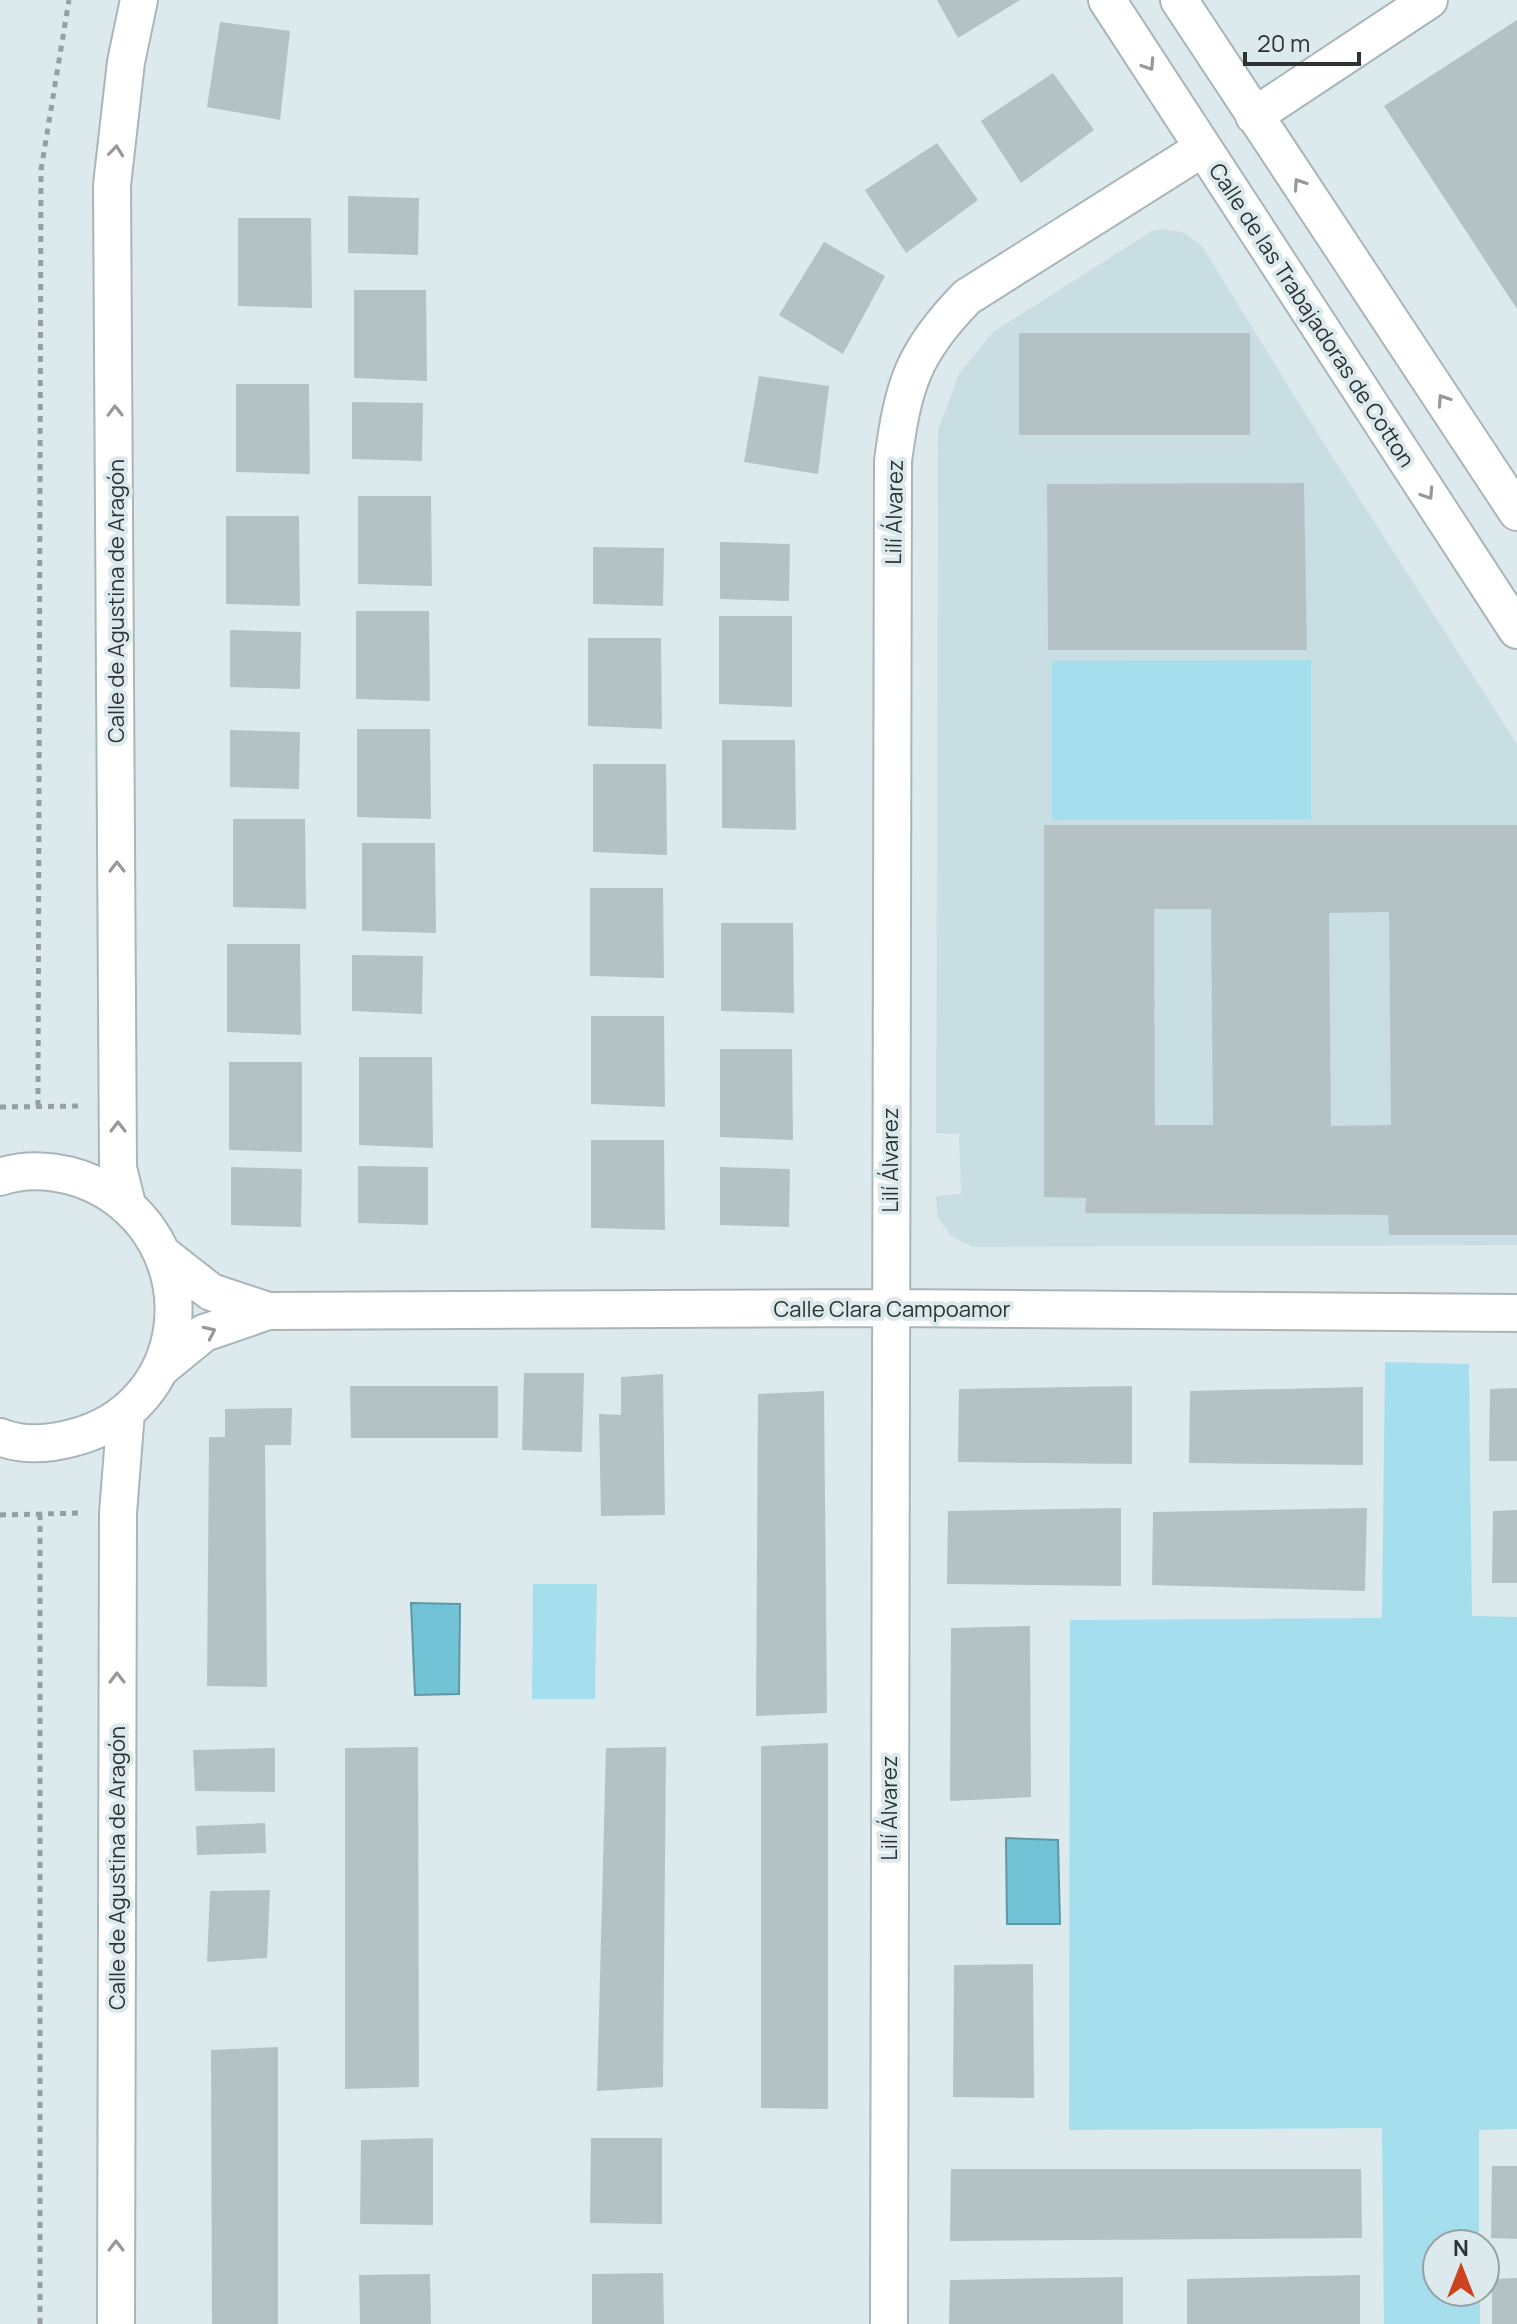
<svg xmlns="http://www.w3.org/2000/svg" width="1517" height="2324" font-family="Manrope,sans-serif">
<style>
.built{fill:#c8dee2}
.green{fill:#a5dfee}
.water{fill:#73c3d7;stroke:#5e98a6;stroke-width:2}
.building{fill:#b5c2c5;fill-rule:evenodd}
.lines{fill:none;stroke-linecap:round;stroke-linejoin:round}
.street-casing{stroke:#a9b6b9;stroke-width:40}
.path{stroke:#96a0a2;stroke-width:5;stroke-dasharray:6 6;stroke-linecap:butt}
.street{stroke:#fff;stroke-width:36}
.oneway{stroke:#969899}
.labels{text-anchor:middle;stroke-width:8;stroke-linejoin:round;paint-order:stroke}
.street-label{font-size:22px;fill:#2d3233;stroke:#ddeaed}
</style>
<rect width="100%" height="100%" fill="#ddeaed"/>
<!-- built -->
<path class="built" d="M 1164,229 L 1185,233 L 1202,246 L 1321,439 L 1517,744 L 1517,1245 L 973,1247 L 951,1236 L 937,1216 L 936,1196 L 961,1194 L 959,1134 L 936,1133 L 938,430 L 959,374 L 993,332 L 1152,231 Z"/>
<!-- green -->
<path class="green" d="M 1311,660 L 1311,819 L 1052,820 L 1052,661 Z
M 1385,1362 L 1469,1364 L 1472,1616 L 1517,1617 L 1517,2129 L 1479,2130 L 1479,2244 L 1437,2244 L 1437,2292 L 1480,2292 L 1480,2324 L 1384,2324 L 1382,2128 L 1069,2130 L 1070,1620 L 1382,1618 Z
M 533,1584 L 597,1584 L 595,1699 L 532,1699 Z"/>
<!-- water -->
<path class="water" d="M 411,1603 L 460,1604 L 459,1694 L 415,1695 Z
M 1006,1838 L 1058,1840 L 1060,1924 L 1007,1924 Z"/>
<!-- building -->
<path class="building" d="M 937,0 L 1020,0 L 958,38 Z
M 1517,20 L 1517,309 L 1384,106 Z
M 220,22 L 290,31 L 280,120 L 207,107 Z
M 1053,73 L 1094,130 L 1021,183 L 981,121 Z
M 937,143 L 978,200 L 906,253 L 865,190 Z
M 348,196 L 419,198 L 418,255 L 348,253 Z
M 238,218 L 311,218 L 312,308 L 238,306 Z
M 824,242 L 885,276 L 843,354 L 779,315 Z
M 354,290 L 426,290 L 427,381 L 354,378 Z
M 1019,333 L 1250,333 L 1250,435 L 1019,435 Z
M 759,376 L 829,386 L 818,474 L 744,462 Z
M 236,384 L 309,384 L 310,474 L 236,472 Z
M 352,402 L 423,403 L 422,461 L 352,459 Z
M 1304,483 L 1307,650 L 1048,650 L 1047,484 Z
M 358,496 L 431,496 L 432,586 L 358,584 Z
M 226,516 L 299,516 L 300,606 L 226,604 Z
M 720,542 L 790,544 L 789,601 L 720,599 Z
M 593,547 L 664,548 L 663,606 L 593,604 Z
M 356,611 L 429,611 L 430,701 L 356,699 Z
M 719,616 L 792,616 L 792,707 L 719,704 Z
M 230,630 L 301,632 L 300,689 L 230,687 Z
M 588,638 L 661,638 L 662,729 L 588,726 Z
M 357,729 L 430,729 L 431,819 L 357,817 Z
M 230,730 L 300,732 L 299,789 L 230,787 Z
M 722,740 L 795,740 L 796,830 L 722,828 Z
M 593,764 L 666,764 L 667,855 L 593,852 Z
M 233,819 L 305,819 L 306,909 L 233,907 Z
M 1044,825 L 1517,825 L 1517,1235 L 1389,1235 L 1388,1215 L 1085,1213 L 1086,1198 L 1044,1197 ZM 1154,909 L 1211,909 L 1213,1125 L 1155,1125 ZM 1389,912 L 1391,1125 L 1331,1126 L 1329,913 Z
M 362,843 L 435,843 L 436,933 L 362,931 Z
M 590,888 L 663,888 L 664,978 L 590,976 Z
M 721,923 L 793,923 L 794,1013 L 721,1011 Z
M 227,944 L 300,944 L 301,1035 L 227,1032 Z
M 352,955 L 423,956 L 422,1014 L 352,1011 Z
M 591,1016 L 664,1016 L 665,1107 L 591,1104 Z
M 720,1049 L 792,1049 L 793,1140 L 720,1137 Z
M 359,1057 L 432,1057 L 433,1148 L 359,1145 Z
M 229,1062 L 302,1062 L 302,1152 L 229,1150 Z
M 591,1140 L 664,1140 L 665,1230 L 591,1228 Z
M 358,1166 L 428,1167 L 428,1225 L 358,1223 Z
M 231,1167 L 302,1169 L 301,1227 L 231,1225 Z
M 720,1167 L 790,1169 L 789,1227 L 720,1225 Z
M 524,1373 L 584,1373 L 582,1452 L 522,1450 Z
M 663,1374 L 665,1515 L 601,1516 L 599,1414 L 621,1415 L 621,1377 Z
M 350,1386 L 498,1386 L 498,1438 L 351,1438 Z
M 1132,1386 L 1132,1464 L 958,1462 L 959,1389 Z
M 1363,1387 L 1363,1465 L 1189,1463 L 1190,1391 Z
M 1517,1388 L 1517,1461 L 1489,1461 L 1490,1389 Z
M 824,1391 L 827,1713 L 756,1716 L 758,1394 Z
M 292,1408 L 291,1445 L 265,1445 L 267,1687 L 207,1686 L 209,1437 L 225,1437 L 225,1409 Z
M 1121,1508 L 1121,1586 L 947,1584 L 948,1511 Z
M 1367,1508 L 1365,1591 L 1152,1585 L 1153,1512 Z
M 1517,1510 L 1517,1583 L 1492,1583 L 1493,1511 Z
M 1030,1626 L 1031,1797 L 950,1801 L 951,1628 Z
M 828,1743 L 828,2109 L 761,2108 L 761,1746 Z
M 418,1747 L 419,2087 L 345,2089 L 345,1748 Z
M 666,1747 L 663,2087 L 597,2091 L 606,1748 Z
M 275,1748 L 275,1792 L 195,1791 L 193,1750 Z
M 265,1823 L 266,1853 L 197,1855 L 196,1826 Z
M 270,1890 L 267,1958 L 207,1962 L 210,1891 Z
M 1033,1964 L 1034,2098 L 953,2097 L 954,1965 Z
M 278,2047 L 278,2324 L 212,2324 L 211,2050 Z
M 433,2138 L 433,2225 L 360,2224 L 361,2140 Z
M 591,2138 L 662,2138 L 662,2224 L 590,2223 Z
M 1492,2166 L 1517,2166 L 1517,2239 L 1491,2238 Z
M 951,2169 L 1361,2169 L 1362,2238 L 950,2241 Z
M 663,2273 L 664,2324 L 592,2324 L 592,2274 Z
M 430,2274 L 431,2324 L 360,2324 L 359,2275 Z
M 1360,2275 L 1360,2324 L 1187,2324 L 1187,2279 Z
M 1123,2277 L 1123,2324 L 949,2324 L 950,2280 Z
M 1517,2278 L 1517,2324 L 1492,2324 L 1492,2279 Z"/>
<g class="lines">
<!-- street casing -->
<g class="street-casing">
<path id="street" d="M 1107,0 L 1517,630
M 1179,0 L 1517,512
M 1254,116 L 1429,0
M 0,1177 C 34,1165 76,1173 105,1190 C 209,1253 192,1408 72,1438 C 49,1444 22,1446 0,1437
M 127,1204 L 118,1168 L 112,185 L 126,62 L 139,0
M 165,1256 L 211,1292 L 268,1311 L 889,1308 L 1517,1313
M 160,1369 L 204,1333 L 268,1311
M 116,2324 L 118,1513 L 126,1412
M 889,2324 L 893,461 C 903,385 913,352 967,297 L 1203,148"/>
</g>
<!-- path -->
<path class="path" d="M 38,1106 L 41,170 L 69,0
M 0,1107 L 81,1106
M 40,1514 L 40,2324
M 0,1515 L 83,1513"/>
<!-- street -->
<use href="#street" class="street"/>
</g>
<!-- one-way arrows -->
<defs><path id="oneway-chevron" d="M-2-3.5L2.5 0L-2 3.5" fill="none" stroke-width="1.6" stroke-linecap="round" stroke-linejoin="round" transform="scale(2)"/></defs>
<g class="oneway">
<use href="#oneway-chevron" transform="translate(1149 65) rotate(57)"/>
<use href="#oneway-chevron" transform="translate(116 151) rotate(-84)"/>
<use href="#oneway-chevron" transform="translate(1299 184) rotate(-124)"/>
<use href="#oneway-chevron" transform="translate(1443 400) rotate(-124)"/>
<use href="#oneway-chevron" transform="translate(115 411) rotate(-91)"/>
<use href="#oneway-chevron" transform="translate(1428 494) rotate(57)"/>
<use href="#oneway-chevron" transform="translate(117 867) rotate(-90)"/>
<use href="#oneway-chevron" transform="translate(118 1127) rotate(-90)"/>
<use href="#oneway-chevron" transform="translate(210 1332) rotate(-25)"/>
<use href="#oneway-chevron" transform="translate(117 1678) rotate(-90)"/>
<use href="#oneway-chevron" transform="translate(116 2246) rotate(-90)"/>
</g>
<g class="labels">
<!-- street labels -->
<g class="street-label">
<text transform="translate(1312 315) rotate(57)" y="8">Calle de las Trabajadoras de Cotton</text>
<text transform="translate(894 512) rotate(-89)" y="8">Lilí Álvarez</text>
<text transform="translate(116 601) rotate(-90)" y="8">Calle de Agustina de Aragón</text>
<text transform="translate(890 1160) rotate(-90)" y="8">Lilí Álvarez</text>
<text x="892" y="1317">Calle Clara Campoamor</text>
<text transform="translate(889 1808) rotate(-90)" y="8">Lilí Álvarez</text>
<text transform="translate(117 1868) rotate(-90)" y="8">Calle de Agustina de Aragón</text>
</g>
</g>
<!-- north arrow -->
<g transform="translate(1461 2268)"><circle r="38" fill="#ddeaed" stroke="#97a0a3" stroke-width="2"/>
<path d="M0-6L14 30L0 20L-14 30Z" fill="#cd431f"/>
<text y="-12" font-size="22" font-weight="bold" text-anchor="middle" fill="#2d3233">N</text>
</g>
<!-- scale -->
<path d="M1245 52v12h114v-12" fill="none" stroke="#2d3233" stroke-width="4"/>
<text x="1257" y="52" font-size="24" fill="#2d3233" stroke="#ddeaed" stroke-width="6" paint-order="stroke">20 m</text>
</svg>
